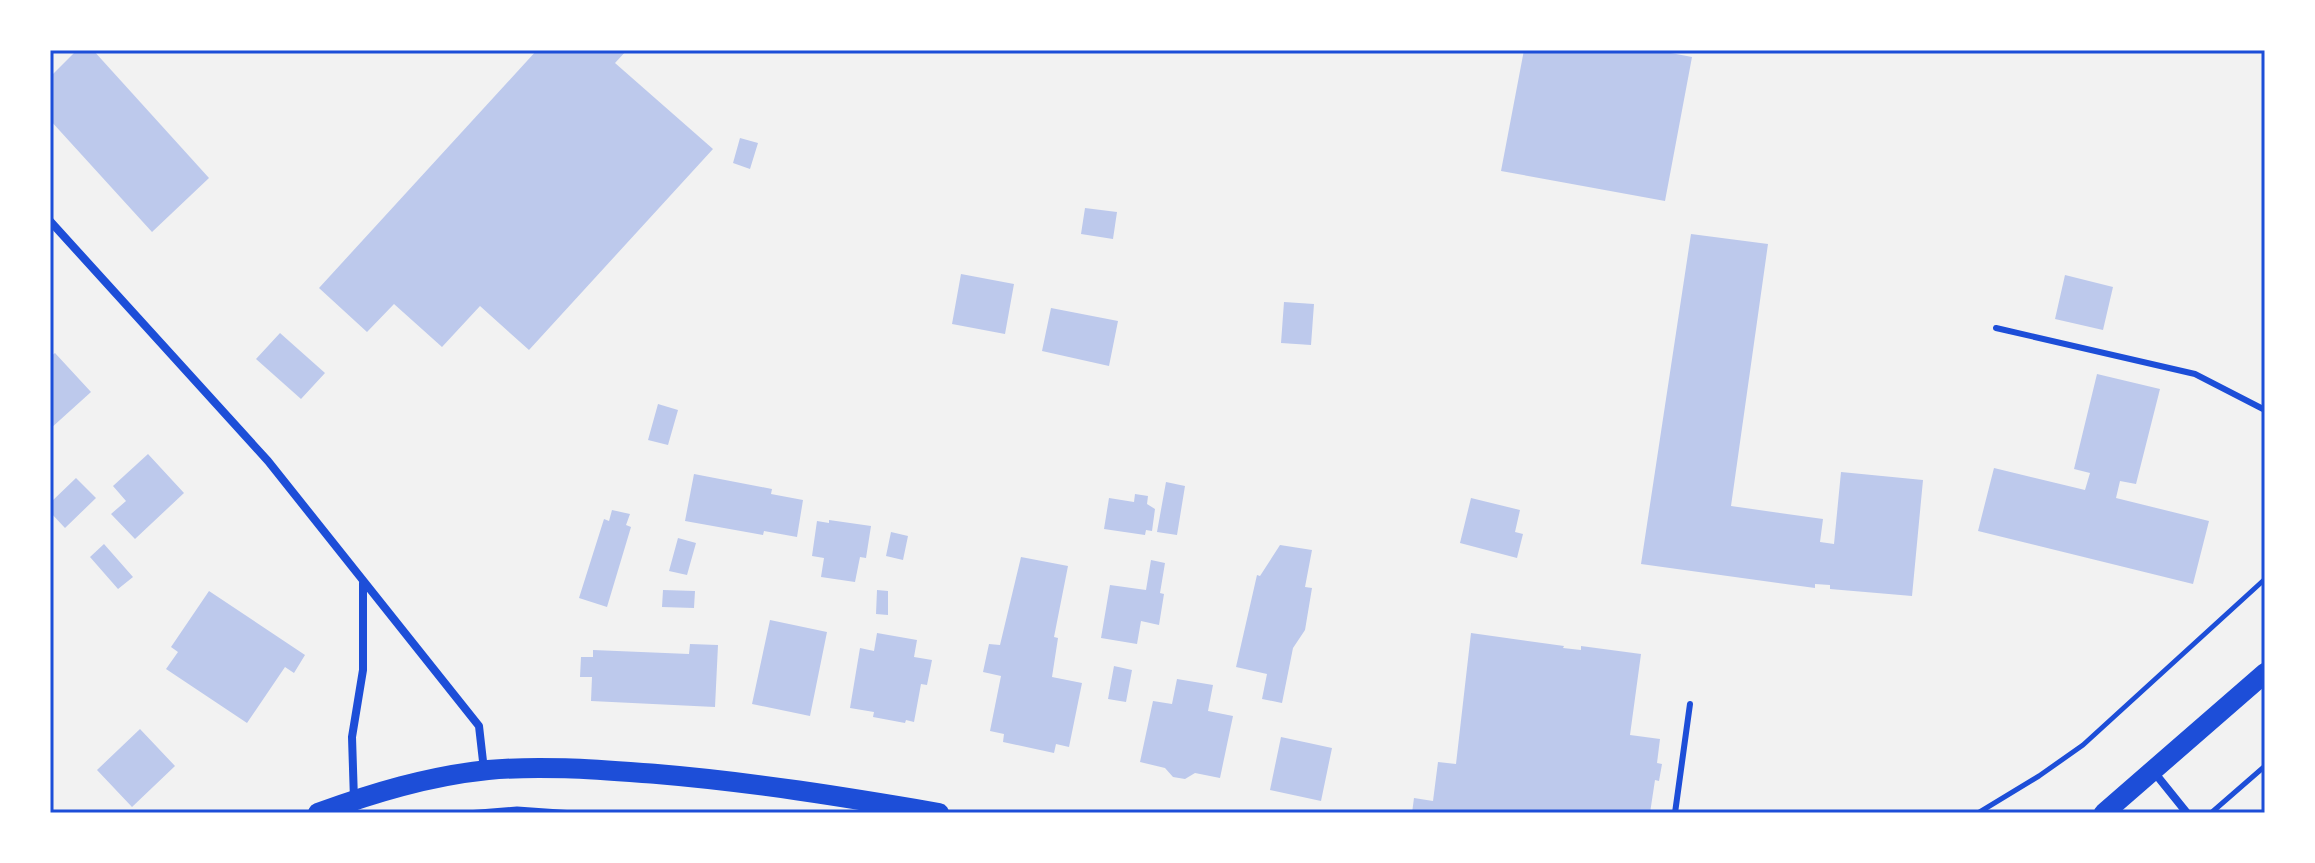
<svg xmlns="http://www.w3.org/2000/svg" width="2315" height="863" font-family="'DejaVu Sans',sans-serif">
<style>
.building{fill:#bdc9ec}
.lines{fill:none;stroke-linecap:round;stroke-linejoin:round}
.path{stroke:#1d4ed8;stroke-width:5}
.service{stroke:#1d4ed8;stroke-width:6}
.minor{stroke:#1d4ed8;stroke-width:8}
.primary{stroke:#1d4ed8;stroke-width:20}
.neatline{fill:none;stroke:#1d4ed8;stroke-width:3}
</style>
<rect width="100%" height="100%" fill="#f2f2f2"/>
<!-- building -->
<path class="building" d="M 77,50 L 93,50 L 209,178 L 152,232 L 50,120 L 50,77 Z
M 537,50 L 627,50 L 615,63 L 713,149 L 529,350 L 480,306 L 442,347 L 394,304 L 367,332 L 319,288 Z
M 1524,50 L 1655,50 L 1692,57 L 1665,201 L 1501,171 Z
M 740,138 L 758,143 L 750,169 L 733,163 Z
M 1085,208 L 1117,212 L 1113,239 L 1081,234 Z
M 1691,234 L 1768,244 L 1731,506 L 1823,519 L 1820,542 L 1834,544 L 1841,472 L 1923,480 L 1912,596 L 1830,589 L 1830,585 L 1815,584 L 1815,588 L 1641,564 Z
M 961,274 L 1014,284 L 1005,334 L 952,324 Z
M 2065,275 L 2113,287 L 2103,330 L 2055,319 Z
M 1284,302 L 1314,304 L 1311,345 L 1281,343 Z
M 1051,308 L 1118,321 L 1109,366 L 1042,351 Z
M 280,333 L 325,373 L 301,399 L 256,359 Z
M 55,353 L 91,392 L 50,429 L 50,357 Z
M 2097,374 L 2160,389 L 2136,484 L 2120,481 L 2116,498 L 2209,521 L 2193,584 L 1978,531 L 1994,468 L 2085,490 L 2090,473 L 2074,469 Z
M 658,404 L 678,410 L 668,445 L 648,440 Z
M 148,454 L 184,493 L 135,539 L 111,514 L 126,501 L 113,486 Z
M 694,474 L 772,489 L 771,494 L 803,500 L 797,537 L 764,531 L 763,535 L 685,521 Z
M 76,478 L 96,498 L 65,528 L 50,512 L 50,503 Z
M 1166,482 L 1185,486 L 1177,535 L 1157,532 Z
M 1135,494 L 1148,496 L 1147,504 L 1155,509 L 1152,531 L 1146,530 L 1145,535 L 1104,529 L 1109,498 L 1134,502 Z
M 1471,498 L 1520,510 L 1515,532 L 1523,534 L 1517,558 L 1460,543 Z
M 612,510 L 630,514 L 626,525 L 631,527 L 607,607 L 579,598 L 604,519 L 609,521 Z
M 829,520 L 871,526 L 866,558 L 860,557 L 855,582 L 821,577 L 824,558 L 812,556 L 817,521 L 829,523 Z
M 891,532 L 908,536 L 903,560 L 886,556 Z
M 678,538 L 696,543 L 687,575 L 669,571 Z
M 104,544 L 133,577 L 118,589 L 90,557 Z
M 1280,545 L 1312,550 L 1305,587 L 1312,588 L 1305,630 L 1293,648 L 1282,703 L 1262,699 L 1267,674 L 1236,667 L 1257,575 L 1260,576 Z
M 1021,557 L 1068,566 L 1054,637 L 1058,638 L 1052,677 L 1082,683 L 1069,747 L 1056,744 L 1054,753 L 1003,742 L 1004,734 L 990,731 L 1001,676 L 983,672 L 989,644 L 1000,645 Z
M 1151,560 L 1165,563 L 1160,593 L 1164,594 L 1159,625 L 1141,621 L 1137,644 L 1101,638 L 1110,585 L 1146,590 Z
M 663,590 L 695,591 L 694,608 L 662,607 Z
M 877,590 L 888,591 L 888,615 L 876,614 Z
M 209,591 L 305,655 L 294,673 L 285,667 L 247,723 L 166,669 L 178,652 L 171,647 Z
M 770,620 L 827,632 L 810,716 L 752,704 Z
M 877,633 L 917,640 L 914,657 L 932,660 L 927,685 L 921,684 L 914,722 L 906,720 L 905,723 L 873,717 L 874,712 L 850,708 L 860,648 L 874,651 Z
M 1471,633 L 1564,646 L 1563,648 L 1581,650 L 1581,646 L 1641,654 L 1630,735 L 1660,739 L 1657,763 L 1662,764 L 1659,781 L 1655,780 L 1650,813 L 1412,813 L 1414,798 L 1433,801 L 1438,762 L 1456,764 Z
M 690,644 L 718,645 L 715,707 L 591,701 L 592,677 L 580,677 L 581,657 L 593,657 L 593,650 L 689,654 Z
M 1114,666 L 1132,670 L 1126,702 L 1108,699 Z
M 1177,679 L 1213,685 L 1208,711 L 1233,716 L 1220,778 L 1195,773 L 1185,779 L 1173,777 L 1165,768 L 1140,762 L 1153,701 L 1172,704 Z
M 140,729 L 175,766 L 132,807 L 97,770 Z
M 1281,737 L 1332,748 L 1321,801 L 1270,790 Z"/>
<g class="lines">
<!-- path -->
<path class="path" d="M 467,813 L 517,809 L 574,813
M 1978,813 L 2039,776 L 2083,745 L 2265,579
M 2211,813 L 2265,766"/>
<!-- service -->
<path class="service" d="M 1996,328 L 2195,374 L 2265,410
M 1675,813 L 1690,704"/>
<!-- minor -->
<path class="minor" d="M 50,221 L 268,461 L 479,726 L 484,770
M 2154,772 L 2187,813
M 354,800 L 352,737 L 363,670 L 363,583"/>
<!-- primary -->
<path class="primary" d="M 318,813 C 373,793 429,776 488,770 C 544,765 601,770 657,774 C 752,782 845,797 939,813
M 2104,813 L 2265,673"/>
</g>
<!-- border -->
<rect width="2315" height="863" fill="none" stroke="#ffffff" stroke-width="104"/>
<rect x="52" y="52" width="2211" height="759" class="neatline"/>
</svg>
